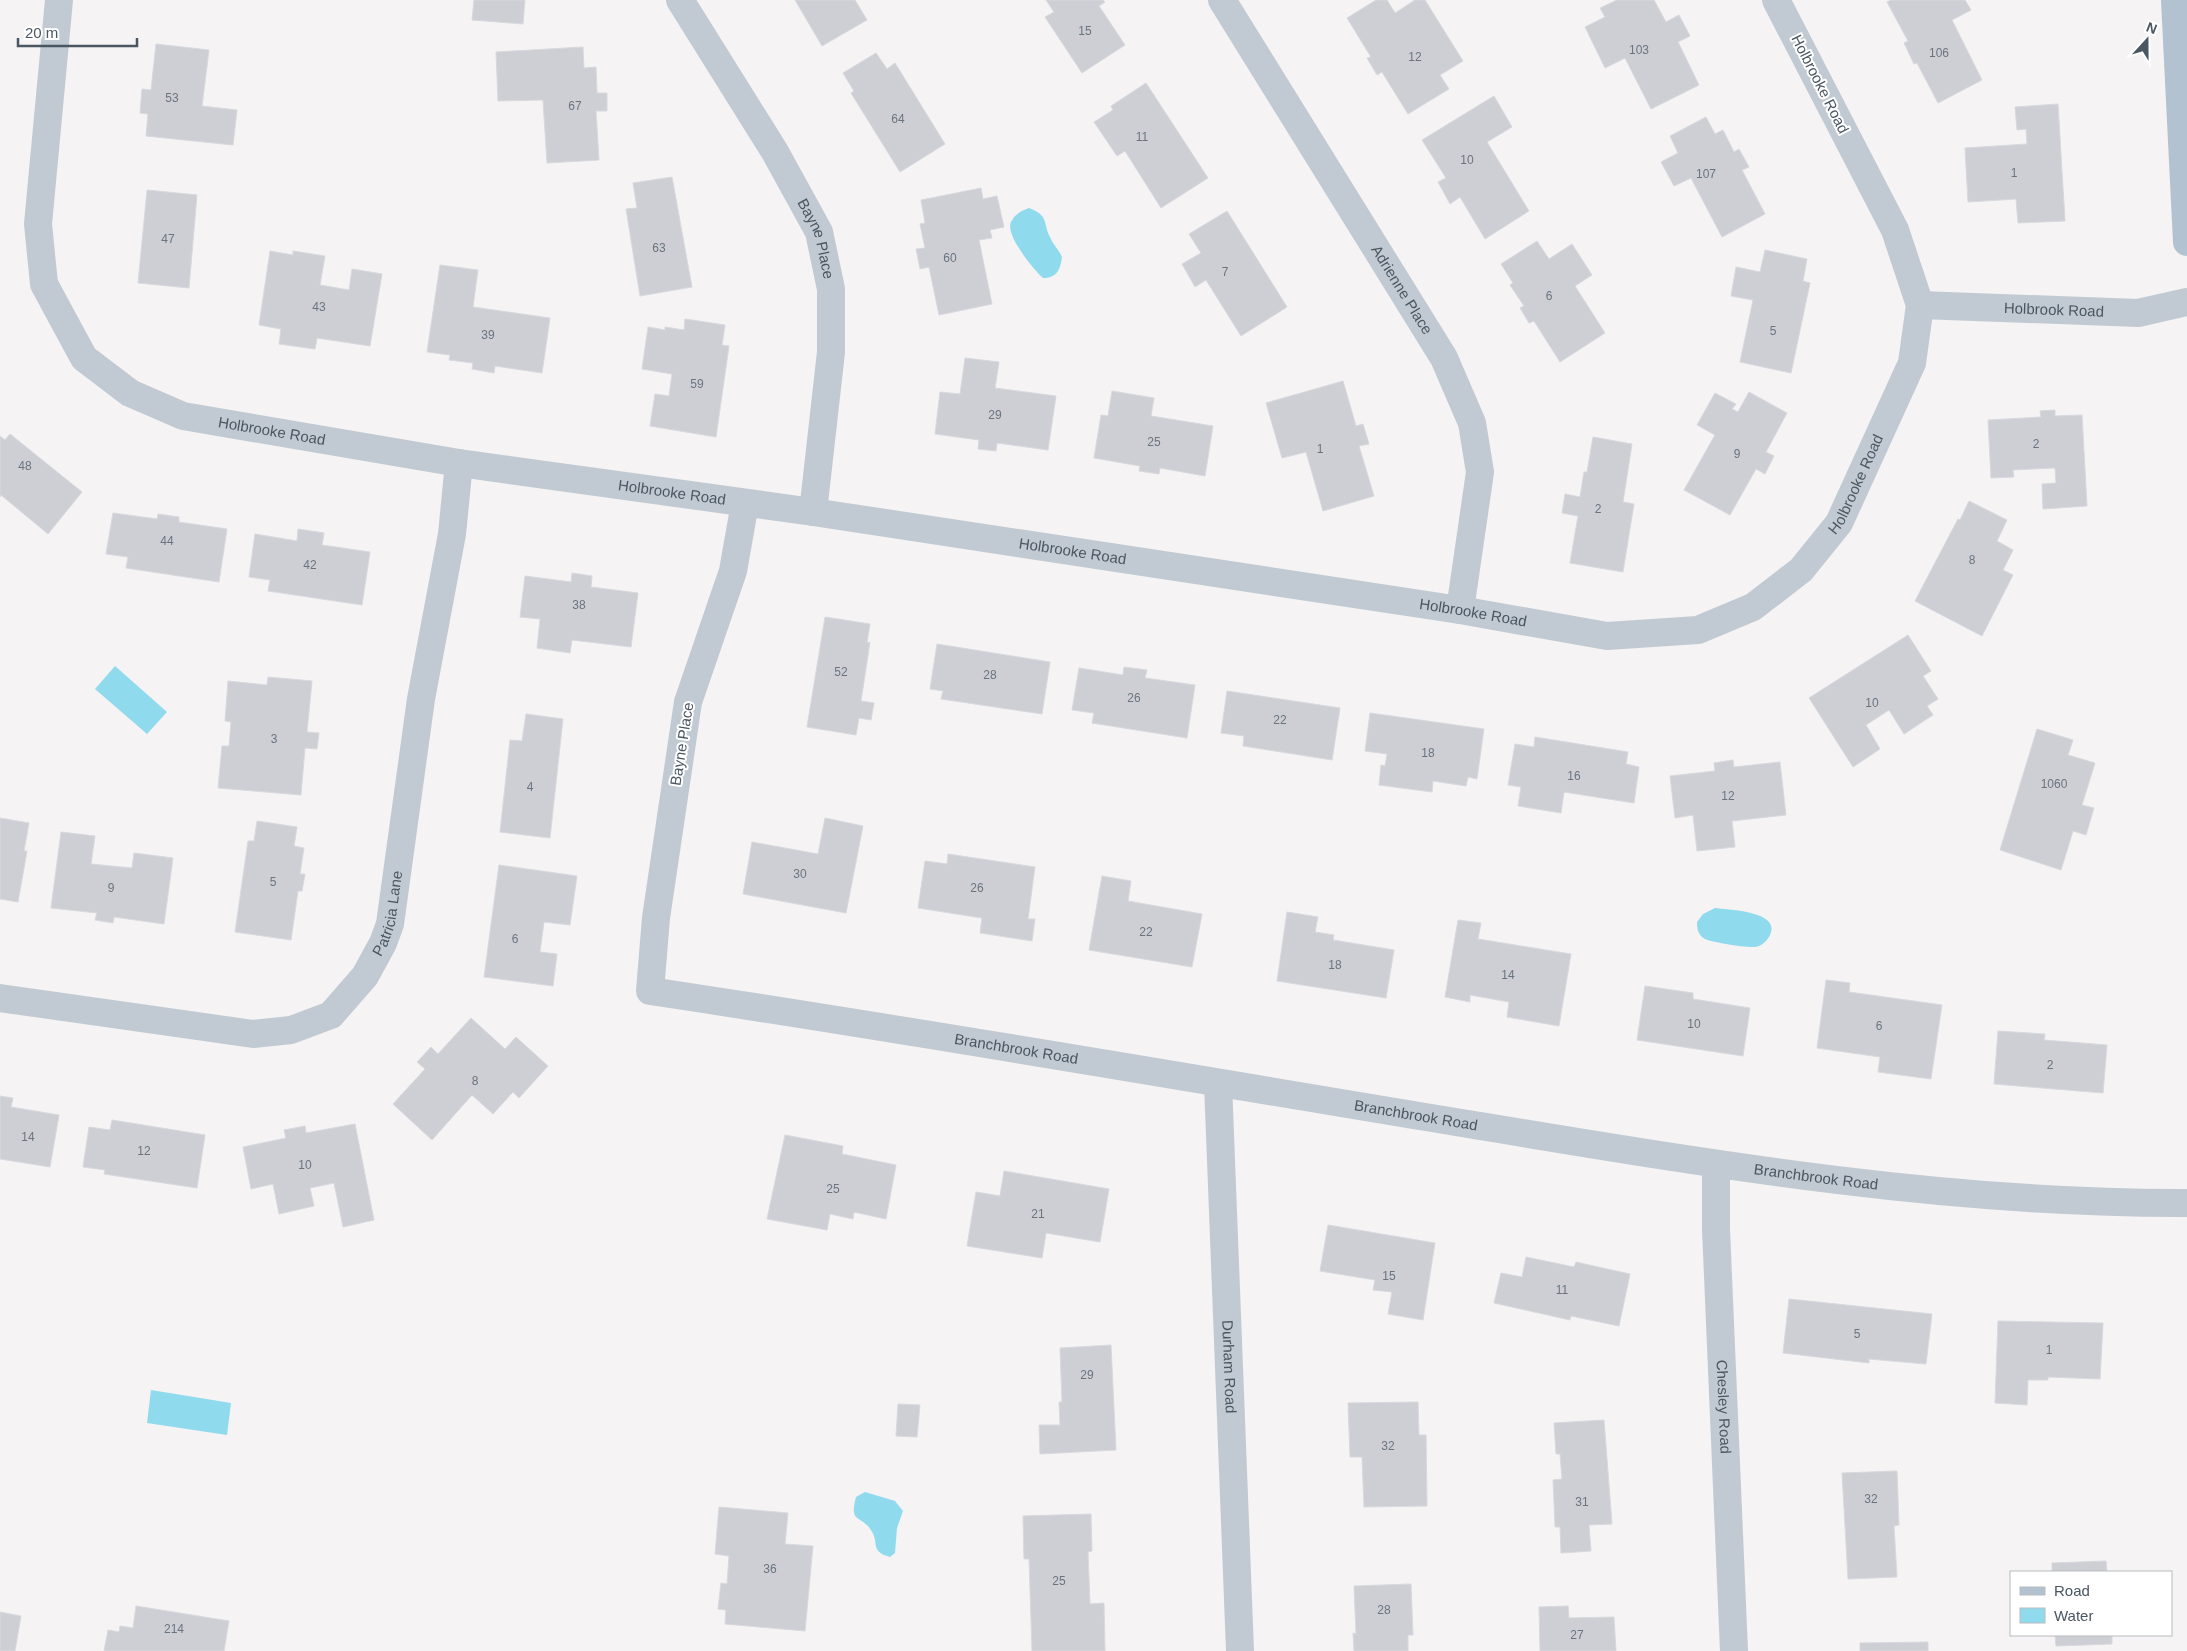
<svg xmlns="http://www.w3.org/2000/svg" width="2187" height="1651" font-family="Arial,sans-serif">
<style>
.water{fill:#90daee}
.building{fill:#cdcfd5;stroke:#d7d9de}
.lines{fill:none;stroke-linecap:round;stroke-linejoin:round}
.minor{stroke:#c1cad2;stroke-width:28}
.primary{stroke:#b3c2d1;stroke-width:28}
.labels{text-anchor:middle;stroke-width:4;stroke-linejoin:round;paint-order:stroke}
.number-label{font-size:12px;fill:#6b747e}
.street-label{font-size:15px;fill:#4a5661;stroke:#fff}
</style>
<rect width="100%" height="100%" fill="#f5f3f3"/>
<!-- water -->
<path class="water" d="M 1029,208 C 1050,216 1042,223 1051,239 C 1054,246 1059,250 1062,257 C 1060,270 1057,278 1043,278 C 1033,269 1005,235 1011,222 C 1015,214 1021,211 1029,208 Z
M 115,666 L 167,712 L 147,734 L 95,689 Z
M 1715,908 C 1729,910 1784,911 1769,937 C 1766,942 1760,947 1754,947 C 1746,948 1711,942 1705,939 C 1698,935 1697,929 1697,922 L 1703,914 Z
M 151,1390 L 231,1403 L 227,1435 L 147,1423 Z
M 865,1492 L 895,1501 L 903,1511 L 897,1528 L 895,1553 L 890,1557 C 869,1551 880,1543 871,1530 C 860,1514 849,1524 856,1497 Z"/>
<!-- building -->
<path class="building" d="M 474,0 L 525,0 L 523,24 L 472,20 Z
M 795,0 L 855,0 L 867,20 L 822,46 Z
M 1046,0 L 1103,0 L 1105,2 L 1099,6 L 1125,45 L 1082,73 L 1045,17 L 1054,12 Z
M 1376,0 L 1387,0 L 1395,13 L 1415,0 L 1425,0 L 1463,61 L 1440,75 L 1449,89 L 1408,114 L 1382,72 L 1377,75 L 1367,58 L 1371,57 L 1347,18 Z
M 1617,0 L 1654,0 L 1666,22 L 1679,15 L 1690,36 L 1678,42 L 1699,85 L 1651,109 L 1625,58 L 1605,68 L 1585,27 L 1605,17 L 1600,8 Z
M 1891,0 L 1965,0 L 1971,10 L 1952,20 L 1982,80 L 1938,103 L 1917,63 L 1914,64 L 1904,43 L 1908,41 L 1887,2 Z
M 156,44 L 209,50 L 202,106 L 237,110 L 233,145 L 146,136 L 148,114 L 140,113 L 142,89 L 151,90 Z
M 583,47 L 584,68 L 596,67 L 597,93 L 607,93 L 607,111 L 596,111 L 599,160 L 547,163 L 543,100 L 498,101 L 496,52 Z
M 876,53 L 887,69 L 895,63 L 945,144 L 900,172 L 851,93 L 854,91 L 843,73 Z
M 1146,83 L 1208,178 L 1161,208 L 1125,151 L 1117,156 L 1094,122 L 1113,110 L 1111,106 Z
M 1494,96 L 1512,127 L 1487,142 L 1529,211 L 1485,239 L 1460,197 L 1450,204 L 1438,182 L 1446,178 L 1422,140 Z
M 2058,104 L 2065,221 L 2018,223 L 2016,199 L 1968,202 L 1965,148 L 2027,144 L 2026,129 L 2017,130 L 2015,107 Z
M 1706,117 L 1715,134 L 1723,130 L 1734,152 L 1739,149 L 1749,167 L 1742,170 L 1765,214 L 1722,237 L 1691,178 L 1674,186 L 1661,162 L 1678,153 L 1670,136 Z
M 672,177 L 692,287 L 640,296 L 626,209 L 637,208 L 633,183 Z
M 981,188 L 983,199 L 997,196 L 1004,227 L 990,230 L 992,238 L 979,240 L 992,304 L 939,315 L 929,267 L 920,269 L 916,249 L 925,248 L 920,224 L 925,223 L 921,200 Z
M 147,190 L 197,195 L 189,288 L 138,283 Z
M 1227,211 L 1287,307 L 1241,336 L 1206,280 L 1195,287 L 1182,264 L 1201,253 L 1189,234 Z
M 1537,241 L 1549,259 L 1572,244 L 1592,275 L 1575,286 L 1605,333 L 1560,362 L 1534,321 L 1529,323 L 1520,308 L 1524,306 L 1510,285 L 1513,283 L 1501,264 Z
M 1765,250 L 1807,259 L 1803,281 L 1810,283 L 1791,373 L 1740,362 L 1753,300 L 1731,296 L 1736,267 L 1760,272 Z
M 270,251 L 293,255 L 293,251 L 325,256 L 320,285 L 349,290 L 352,269 L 382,274 L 370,346 L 317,338 L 315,349 L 279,344 L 281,329 L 259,325 Z
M 440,265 L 478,270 L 473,307 L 550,318 L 542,373 L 495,366 L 494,373 L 472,369 L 473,363 L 449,360 L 450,355 L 427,352 Z
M 685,319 L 725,325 L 722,345 L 729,346 L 716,437 L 650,426 L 655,394 L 669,396 L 672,374 L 642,369 L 648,327 L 665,330 L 665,327 L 684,330 Z
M 965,358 L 999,362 L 995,388 L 1056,396 L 1048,450 L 997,443 L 996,451 L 978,449 L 979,440 L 935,434 L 940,392 L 960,394 Z
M 1343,381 L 1356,426 L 1363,424 L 1369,444 L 1359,446 L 1374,496 L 1323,511 L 1306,452 L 1282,458 L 1266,403 Z
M 1112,391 L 1154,398 L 1151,416 L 1213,426 L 1205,476 L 1160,468 L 1159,474 L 1139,471 L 1140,466 L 1094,458 L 1101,415 L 1108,416 Z
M 1749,392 L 1787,413 L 1766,452 L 1774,456 L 1765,474 L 1756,469 L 1730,515 L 1684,490 L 1715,435 L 1697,425 L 1715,393 L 1736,404 L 1732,409 L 1738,412 Z
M 2055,410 L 2055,416 L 2082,415 L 2087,506 L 2043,509 L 2042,484 L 2056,483 L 2055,468 L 2013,470 L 2014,477 L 1991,478 L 1988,420 L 2041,417 L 2040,411 Z
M 10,434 L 82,492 L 48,534 L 1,495 L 0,497 L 0,436 L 5,440 Z
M 1593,437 L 1632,444 L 1623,502 L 1634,504 L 1623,572 L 1570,563 L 1578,516 L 1562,513 L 1565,494 L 1580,497 L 1584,472 L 1587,472 Z
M 1969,501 L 2007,520 L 1997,541 L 2013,550 L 2003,570 L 2013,575 L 1982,636 L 1915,601 L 1958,519 L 1960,520 Z
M 113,513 L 157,519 L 158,514 L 179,517 L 179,522 L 227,529 L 219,582 L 126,568 L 128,557 L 106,554 Z
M 298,529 L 324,533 L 322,545 L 370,552 L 362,605 L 268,591 L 270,580 L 249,577 L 255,534 L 297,541 Z
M 572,573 L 592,576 L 591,587 L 638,593 L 631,647 L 572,640 L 570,653 L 537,648 L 540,619 L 520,617 L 525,576 L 571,582 Z
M 825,617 L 870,624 L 867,643 L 870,642 L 861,701 L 874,703 L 871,720 L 859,718 L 856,735 L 807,727 Z
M 1908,635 L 1931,671 L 1923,676 L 1938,699 L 1927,706 L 1933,715 L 1904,734 L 1889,710 L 1866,725 L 1880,749 L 1853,767 L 1809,698 Z
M 937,644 L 1050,662 L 1042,714 L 941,699 L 943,691 L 930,689 Z
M 1124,667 L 1147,670 L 1145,678 L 1195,685 L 1187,738 L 1092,723 L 1094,713 L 1072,710 L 1079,668 L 1123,675 Z
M 268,677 L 312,681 L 307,732 L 319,733 L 317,749 L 305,748 L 301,795 L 218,788 L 222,746 L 229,746 L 231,722 L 225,721 L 228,681 L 267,685 Z
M 1227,691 L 1340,708 L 1332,760 L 1243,746 L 1244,736 L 1221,733 Z
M 1370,713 L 1484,729 L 1477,779 L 1468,777 L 1466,786 L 1433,781 L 1432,792 L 1379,785 L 1381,765 L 1385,766 L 1387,754 L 1365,751 Z
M 526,714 L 563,719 L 550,838 L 500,832 L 510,740 L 522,741 Z
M 2037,729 L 2073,740 L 2068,755 L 2095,763 L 2082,805 L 2094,808 L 2086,835 L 2073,831 L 2061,870 L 2000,850 Z
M 1535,737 L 1628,752 L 1626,764 L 1639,767 L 1634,803 L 1564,792 L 1561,813 L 1518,806 L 1521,787 L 1508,785 L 1515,744 L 1534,747 Z
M 1733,760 L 1734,767 L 1780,762 L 1786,815 L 1732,821 L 1735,847 L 1697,851 L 1693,815 L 1675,818 L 1670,776 L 1715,771 L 1714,763 Z
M 0,818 L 29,823 L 24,851 L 27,851 L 18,902 L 0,899 Z
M 825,818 L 863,826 L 846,913 L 743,894 L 752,842 L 818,854 Z
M 257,821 L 297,827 L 294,846 L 304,848 L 300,874 L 305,874 L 302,891 L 298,891 L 291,940 L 235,932 L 248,841 L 254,841 Z
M 61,832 L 95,836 L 91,864 L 132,868 L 134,853 L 173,858 L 164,924 L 114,917 L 113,923 L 95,920 L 97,913 L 51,908 Z
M 948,854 L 1035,867 L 1028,919 L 1035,919 L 1032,941 L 980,933 L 982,918 L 918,908 L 925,861 L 947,864 Z
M 499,865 L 577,876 L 570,925 L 544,922 L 540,952 L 557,954 L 553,986 L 484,977 Z
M 1102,876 L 1131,881 L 1128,901 L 1202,914 L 1192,967 L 1089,950 Z
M 1287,912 L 1318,917 L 1315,932 L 1334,935 L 1333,940 L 1394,950 L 1386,998 L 1277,981 Z
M 1458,920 L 1481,923 L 1478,939 L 1571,954 L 1559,1026 L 1507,1017 L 1509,1002 L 1470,995 L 1470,1002 L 1445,997 Z
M 1826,980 L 1850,983 L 1849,992 L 1942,1005 L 1931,1079 L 1878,1072 L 1880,1057 L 1817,1048 Z
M 1645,986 L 1693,993 L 1693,999 L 1750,1008 L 1743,1056 L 1637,1040 Z
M 471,1018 L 505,1049 L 516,1037 L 548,1066 L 519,1098 L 513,1092 L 493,1114 L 472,1095 L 432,1140 L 393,1104 L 425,1069 L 417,1062 L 431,1047 L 438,1054 Z
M 1998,1031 L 2045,1034 L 2044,1040 L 2107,1045 L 2103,1093 L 1994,1084 Z
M 0,1096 L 13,1098 L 11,1107 L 59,1115 L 50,1167 L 0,1159 Z
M 112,1120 L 205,1135 L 197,1188 L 104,1174 L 105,1170 L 83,1167 L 89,1127 L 110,1130 Z
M 355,1124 L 374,1220 L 343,1227 L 334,1183 L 310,1188 L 314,1206 L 279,1214 L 273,1184 L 251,1189 L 243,1147 L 286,1138 L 284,1130 L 305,1126 L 306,1133 Z
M 785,1135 L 843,1146 L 842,1154 L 896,1165 L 886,1219 L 854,1212 L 853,1219 L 830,1214 L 827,1230 L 767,1219 Z
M 1004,1171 L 1109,1189 L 1100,1242 L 1046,1233 L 1042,1258 L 967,1246 L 976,1192 L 1000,1196 Z
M 1328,1225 L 1435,1243 L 1423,1320 L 1388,1314 L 1392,1292 L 1373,1290 L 1375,1280 L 1320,1271 Z
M 1526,1257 L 1574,1267 L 1576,1262 L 1630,1274 L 1619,1326 L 1571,1316 L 1570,1320 L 1494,1303 L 1501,1273 L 1522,1277 Z
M 1789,1299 L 1932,1314 L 1926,1364 L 1869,1359 L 1869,1363 L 1783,1353 Z
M 1998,1321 L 2103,1323 L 2100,1379 L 2048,1377 L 2048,1380 L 2028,1380 L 2027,1405 L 1995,1403 Z
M 1111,1345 L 1116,1450 L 1040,1454 L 1039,1425 L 1060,1425 L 1059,1402 L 1062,1402 L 1060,1348 Z
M 1418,1402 L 1419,1435 L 1426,1435 L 1427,1506 L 1364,1507 L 1362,1457 L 1350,1457 L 1348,1403 Z
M 898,1404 L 920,1405 L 917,1437 L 896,1436 Z
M 1604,1420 L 1612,1524 L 1589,1525 L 1591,1551 L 1561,1553 L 1560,1527 L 1555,1527 L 1553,1480 L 1562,1479 L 1560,1454 L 1556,1454 L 1554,1423 Z
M 1897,1471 L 1899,1525 L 1894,1526 L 1897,1577 L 1848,1579 L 1842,1473 Z
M 719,1507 L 788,1513 L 785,1544 L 813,1546 L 805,1631 L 725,1624 L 726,1610 L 718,1609 L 721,1583 L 727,1584 L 729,1556 L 715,1554 Z
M 1091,1514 L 1092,1551 L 1088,1552 L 1090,1604 L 1104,1603 L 1105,1651 L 1032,1651 L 1029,1559 L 1024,1559 L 1023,1516 Z
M 2106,1561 L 2107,1572 L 2052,1572 L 2052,1563 Z
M 1411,1584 L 1413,1635 L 1408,1635 L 1408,1651 L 1354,1651 L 1353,1633 L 1356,1634 L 1354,1586 Z
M 136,1606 L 229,1621 L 224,1651 L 104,1651 L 108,1630 L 119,1632 L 120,1626 L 133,1628 Z
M 1568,1606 L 1569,1618 L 1614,1617 L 1616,1651 L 1540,1651 L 1539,1607 Z
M 0,1612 L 21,1616 L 15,1651 L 0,1651 Z
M 2055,1635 L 2112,1635 L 2112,1644 L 2056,1646 Z
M 1928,1642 L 1928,1651 L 1860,1651 L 1860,1643 Z"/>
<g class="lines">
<!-- minor -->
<g class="minor">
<path id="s1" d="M 59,0 L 38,224 L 44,284 L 84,358 L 130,393 L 183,416 L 459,463 L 813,512 L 1460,610 L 1607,636 L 1698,630 L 1753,607 L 1801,570 L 1839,523 L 1912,363 L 1920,305 L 1895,230 L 1776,0"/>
<path id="s2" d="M 680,0 L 775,152 L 819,232 L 831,289 L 831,352 L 813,512"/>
<path id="s3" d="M 1222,0 L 1444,358 L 1472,423 L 1480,472 L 1460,610"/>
<path id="s4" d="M 1920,305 L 2138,313 L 2187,302"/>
<path id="s5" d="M 745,503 L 733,571 L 688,702 L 656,918 L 650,991 C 925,1032 1200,1080 1474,1125 C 1710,1164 1947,1204 2187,1203"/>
<path id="s6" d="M 0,998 L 253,1034 L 291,1030 L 331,1015 L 365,976 L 383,943 L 390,924 L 421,699 L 452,534 L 459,463"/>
<path id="s7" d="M 1218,1083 L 1240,1651"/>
<path id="s8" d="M 1716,1165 L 1716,1229 L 1734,1651"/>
</g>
<!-- primary -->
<path class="primary" d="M 2175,0 L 2187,242"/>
</g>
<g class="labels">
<!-- number labels -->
<g class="number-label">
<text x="1085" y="35">15</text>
<text x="1639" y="54">103</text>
<text x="1939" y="57">106</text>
<text x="1415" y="61">12</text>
<text x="172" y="102">53</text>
<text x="575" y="110">67</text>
<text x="898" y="123">64</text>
<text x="1142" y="141">11</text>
<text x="1467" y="164">10</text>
<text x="2014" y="177">1</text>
<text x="1706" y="178">107</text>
<text x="168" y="243">47</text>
<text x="659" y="252">63</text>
<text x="950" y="262">60</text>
<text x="1225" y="276">7</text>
<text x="1549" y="300">6</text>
<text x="319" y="311">43</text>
<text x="1773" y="335">5</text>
<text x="488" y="339">39</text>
<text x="697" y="388">59</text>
<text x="995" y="419">29</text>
<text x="1154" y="446">25</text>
<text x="2036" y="448">2</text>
<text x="1320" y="453">1</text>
<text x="1737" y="458">9</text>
<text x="25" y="470">48</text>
<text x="1598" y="513">2</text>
<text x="167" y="545">44</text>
<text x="1972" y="564">8</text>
<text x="310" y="569">42</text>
<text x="579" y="609">38</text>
<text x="841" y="676">52</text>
<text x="990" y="679">28</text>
<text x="1134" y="702">26</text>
<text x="1872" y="707">10</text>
<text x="1280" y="724">22</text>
<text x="274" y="743">3</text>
<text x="1428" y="757">18</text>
<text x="1574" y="780">16</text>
<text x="2054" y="788">1060</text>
<text x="530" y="791">4</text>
<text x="1728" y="800">12</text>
<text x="800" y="878">30</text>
<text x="273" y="886">5</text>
<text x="111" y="892">9</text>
<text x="977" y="892">26</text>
<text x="1146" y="936">22</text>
<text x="515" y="943">6</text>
<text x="1335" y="969">18</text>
<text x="1508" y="979">14</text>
<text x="1694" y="1028">10</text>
<text x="1879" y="1030">6</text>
<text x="2050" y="1069">2</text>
<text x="475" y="1085">8</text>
<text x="28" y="1141">14</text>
<text x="144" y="1155">12</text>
<text x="305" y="1169">10</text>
<text x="833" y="1193">25</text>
<text x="1038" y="1218">21</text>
<text x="1389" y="1280">15</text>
<text x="1562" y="1294">11</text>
<text x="1857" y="1338">5</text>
<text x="2049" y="1354">1</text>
<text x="1087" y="1379">29</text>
<text x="1388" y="1450">32</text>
<text x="1871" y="1503">32</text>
<text x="1582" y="1506">31</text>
<text x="770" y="1573">36</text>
<text x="1059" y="1585">25</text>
<text x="1384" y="1614">28</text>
<text x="174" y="1633">214</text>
<text x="1577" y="1639">27</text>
</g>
<!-- street labels -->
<g class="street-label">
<text transform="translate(1820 84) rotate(63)" y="5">Holbrooke Road</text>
<text dy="5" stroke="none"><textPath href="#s2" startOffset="276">Bayne Place</textPath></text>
<text dy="5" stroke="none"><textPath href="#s3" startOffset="341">Adrienne Place</textPath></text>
<text dy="5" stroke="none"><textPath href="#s4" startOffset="134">Holbrook Road</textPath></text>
<text dy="5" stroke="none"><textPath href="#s1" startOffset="575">Holbrooke Road</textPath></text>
<text dy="5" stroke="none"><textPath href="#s1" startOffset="2240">Holbrooke Road</textPath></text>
<text dy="5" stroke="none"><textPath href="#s1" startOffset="980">Holbrooke Road</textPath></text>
<text dy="5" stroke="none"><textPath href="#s1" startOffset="1385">Holbrooke Road</textPath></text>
<text dy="5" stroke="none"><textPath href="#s1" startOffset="1790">Holbrooke Road</textPath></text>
<text transform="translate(682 744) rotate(-81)" y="5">Bayne Place</text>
<text dy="5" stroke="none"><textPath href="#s6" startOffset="456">Patricia Lane</textPath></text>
<text dy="5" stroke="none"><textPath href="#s5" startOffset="870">Branchbrook Road</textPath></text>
<text dy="5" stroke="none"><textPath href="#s5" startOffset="1275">Branchbrook Road</textPath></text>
<text dy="5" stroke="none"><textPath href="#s5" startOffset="1680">Branchbrook Road</textPath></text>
<text dy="5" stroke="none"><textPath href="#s7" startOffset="284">Durham Road</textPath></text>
<text dy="5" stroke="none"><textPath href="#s8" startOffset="242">Chesley Road</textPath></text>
</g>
</g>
<!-- legend -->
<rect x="2010" y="1571" width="162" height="65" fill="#ffffff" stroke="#b7bbc0"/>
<rect x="2020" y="1587" width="25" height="8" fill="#b3c2d1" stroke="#b7bbc0"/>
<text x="2054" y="1596" font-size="15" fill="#4a5661">Road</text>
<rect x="2020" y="1608" width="25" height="15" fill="#90daee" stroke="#b7bbc0"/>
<text x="2054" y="1621" font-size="15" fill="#4a5661">Water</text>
<!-- north arrow -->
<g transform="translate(2147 40) rotate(21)" stroke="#ffffff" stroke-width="4" paint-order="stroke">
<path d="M0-4L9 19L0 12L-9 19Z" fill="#4a5661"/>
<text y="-8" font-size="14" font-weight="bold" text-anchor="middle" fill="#4a5661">N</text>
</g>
<!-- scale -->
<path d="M18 38v8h119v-8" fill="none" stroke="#4a5661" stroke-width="2.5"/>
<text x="25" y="38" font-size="15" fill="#4a5661" stroke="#ffffff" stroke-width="4" paint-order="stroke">20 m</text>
</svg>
